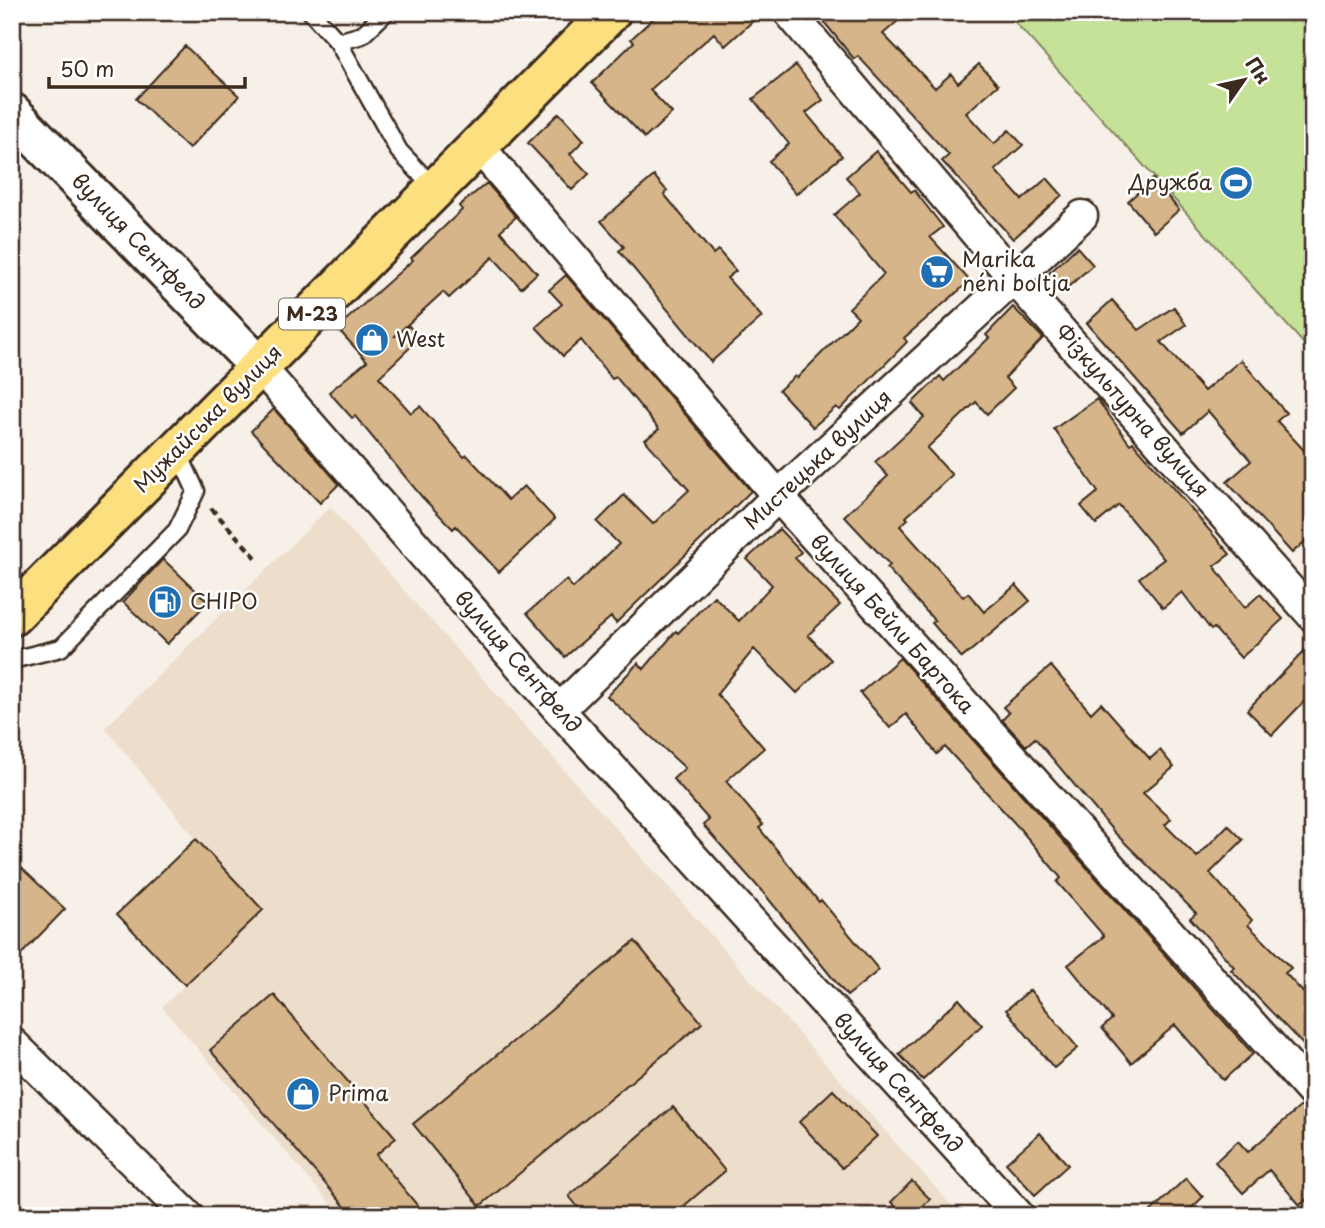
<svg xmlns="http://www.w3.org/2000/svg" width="1325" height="1228" font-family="'Playpen Sans',sans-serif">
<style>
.built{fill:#eddecc}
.green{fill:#c6e299;stroke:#80865c;stroke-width:2}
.building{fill:#d7b58a;stroke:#3b2a1e;stroke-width:2}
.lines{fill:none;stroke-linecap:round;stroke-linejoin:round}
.service-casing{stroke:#3b2a1e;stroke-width:21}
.minor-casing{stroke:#3b2a1e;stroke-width:35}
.tertiary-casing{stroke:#3b2a1e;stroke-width:44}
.trunk-casing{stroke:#3b2a1e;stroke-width:44}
.path{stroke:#3b2a1e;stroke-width:4.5;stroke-dasharray:7 5;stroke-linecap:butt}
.service{stroke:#fff;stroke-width:16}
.minor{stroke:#fff;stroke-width:30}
.tertiary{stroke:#fff;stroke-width:38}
.trunk{stroke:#fce080;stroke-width:38}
.labels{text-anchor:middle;stroke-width:5;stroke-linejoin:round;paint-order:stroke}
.shield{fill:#fff;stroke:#766a62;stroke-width:2}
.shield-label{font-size:19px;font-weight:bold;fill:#3b2a1e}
.poi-label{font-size:21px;fill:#3b2a1e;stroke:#fff;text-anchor:start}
.street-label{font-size:21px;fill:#3b2a1e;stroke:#fff}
</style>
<rect width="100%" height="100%" fill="#f7f0e8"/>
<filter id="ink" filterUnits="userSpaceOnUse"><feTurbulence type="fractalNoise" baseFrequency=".0143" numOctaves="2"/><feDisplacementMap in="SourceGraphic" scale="14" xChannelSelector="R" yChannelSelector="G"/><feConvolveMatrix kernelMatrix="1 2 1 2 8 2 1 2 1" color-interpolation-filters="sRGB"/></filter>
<g filter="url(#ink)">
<!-- built -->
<path class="built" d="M 330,507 L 961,1216 L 331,1216 L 334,1208 L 162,1007 L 263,910 L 196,839 L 105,728 Z"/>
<!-- green -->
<path class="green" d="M 1006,12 L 1313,12 L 1313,354 Z"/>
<!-- building -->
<path class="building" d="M 660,12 L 763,12 L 725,46 L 714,33 L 650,90 L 672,113 L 645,138 L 592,83 L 634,42 L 631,39 Z
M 816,12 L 908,12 L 883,34 L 935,88 L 951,74 L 958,83 L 979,64 L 998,85 L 966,113 L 994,144 L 1009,130 L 1023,145 L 995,170 L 1022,200 L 1047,178 L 1062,195 L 1013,239 L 942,161 L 949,155 L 858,56 L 854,59 Z
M 185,46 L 239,96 L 189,149 L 136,99 Z
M 796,65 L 823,100 L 806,113 L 842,156 L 796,194 L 769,161 L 789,144 L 753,99 Z
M 559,113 L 584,140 L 570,154 L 589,174 L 572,190 L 528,143 Z
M 876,151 L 911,192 L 914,190 L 943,227 L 930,237 L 970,281 L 904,338 L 907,342 L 840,410 L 836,407 L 813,427 L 779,390 L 795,376 L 797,378 L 858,317 L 849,308 L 884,274 L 834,215 L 860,193 L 846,177 Z
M 654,176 L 667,191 L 664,194 L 713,254 L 718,250 L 736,271 L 727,278 L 762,317 L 711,362 L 619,251 L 624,247 L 601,221 Z
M 1153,179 L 1179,210 L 1154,232 L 1128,201 Z
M 487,183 L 516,217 L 500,231 L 537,273 L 521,288 L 493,257 L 449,298 L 443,292 L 394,337 L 409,326 L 420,338 L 379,377 L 411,413 L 420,406 L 464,457 L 467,455 L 508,500 L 524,486 L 555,519 L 499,572 L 456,526 L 453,529 L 422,497 L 355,416 L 352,418 L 329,392 L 367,361 L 337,328 L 413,260 L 411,258 L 462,210 L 459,206 Z
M 1077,247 L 1093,265 L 1061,293 L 1046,276 Z
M 566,275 L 751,491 L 616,623 L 611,617 L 565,657 L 527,613 L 566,580 L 573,588 L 619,544 L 597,522 L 624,495 L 653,524 L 689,490 L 645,440 L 659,429 L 616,377 L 612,379 L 581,340 L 563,356 L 536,327 L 562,304 L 549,290 Z
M 1112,300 L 1139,330 L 1174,307 L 1186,325 L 1161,342 L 1204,391 L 1241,360 L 1286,413 L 1277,421 L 1313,460 L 1313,534 L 1292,553 L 1227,482 L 1251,461 L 1208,411 L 1183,433 L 1087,323 Z
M 1013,307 L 1043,338 L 1005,378 L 1014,388 L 987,414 L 976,402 L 927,448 L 952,475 L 906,517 L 908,519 L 900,526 L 963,597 L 968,593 L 984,612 L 1016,585 L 1030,601 L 962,658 L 932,623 L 935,621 L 887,568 L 890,565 L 844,516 L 888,476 L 875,462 L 924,417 L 912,403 L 940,376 L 944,381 L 989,338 L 986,335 Z
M 1097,399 L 1130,444 L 1133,442 L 1230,554 L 1214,566 L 1245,608 L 1260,594 L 1283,619 L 1241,658 L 1214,628 L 1211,630 L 1182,592 L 1163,608 L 1139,578 L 1164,559 L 1119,505 L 1096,524 L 1081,506 L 1098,492 L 1054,429 Z
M 274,409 L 339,484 L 320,503 L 251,431 Z
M 779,529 L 801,552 L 795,558 L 840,605 L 808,635 L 831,660 L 797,693 L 754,649 L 717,694 L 764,748 L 726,781 L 763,825 L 759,828 L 819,902 L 821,900 L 879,970 L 847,996 L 767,897 L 703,825 L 709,820 L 673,779 L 685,768 L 607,696 L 638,663 L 644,669 L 676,631 L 678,633 L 714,596 L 739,621 L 772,585 L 747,559 Z
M 163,559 L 208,602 L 167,644 L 123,602 Z
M 1313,642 L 1313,692 L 1272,735 L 1247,710 Z
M 900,658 L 1253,1054 L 1223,1080 L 1175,1025 L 1131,1063 L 1102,1028 L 1112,1019 L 1068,965 L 1104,936 L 1057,882 L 1061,878 L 1020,829 L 945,747 L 937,754 L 906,714 L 890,728 L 860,693 Z
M 1051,666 L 1091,713 L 1101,703 L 1150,759 L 1160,750 L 1174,767 L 1143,793 L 1171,819 L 1165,825 L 1197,857 L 1228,825 L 1243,840 L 1210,873 L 1252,920 L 1248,925 L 1291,968 L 1285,973 L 1313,1003 L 1313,1055 L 1231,970 L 1234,967 L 1190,918 L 1196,913 L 1114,832 L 1035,738 L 1026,746 L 1002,720 L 1009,713 L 1003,707 Z
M 196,839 L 263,910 L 185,985 L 117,914 Z
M 12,859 L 65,909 L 12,964 Z
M 635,941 L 702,1023 L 480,1206 L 413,1124 Z
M 1030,990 L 1078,1048 L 1054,1068 L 1006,1010 Z
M 274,995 L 396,1138 L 376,1155 L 426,1216 L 353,1216 L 210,1050 Z
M 959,999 L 982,1025 L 923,1080 L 899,1054 Z
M 833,1090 L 877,1136 L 842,1168 L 799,1122 Z
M 1301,1106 L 1313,1117 L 1313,1194 L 1300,1205 L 1269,1170 L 1243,1193 L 1215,1162 L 1238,1141 L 1248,1152 Z
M 673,1107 L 725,1171 L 672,1216 L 585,1216 L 569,1196 Z
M 1040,1133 L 1068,1165 L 1035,1195 L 1006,1163 Z
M 1186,1178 L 1203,1197 L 1183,1216 L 1146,1216 Z
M 912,1181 L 930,1199 L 913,1216 L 904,1216 L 891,1202 Z"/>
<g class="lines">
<!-- service casing -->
<g class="service-casing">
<path id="service" d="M 311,12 L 338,42 L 362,35 L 386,12
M 338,42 L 399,151 L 435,189
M 12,660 L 61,648 L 177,530 L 196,491 L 177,450"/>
</g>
<!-- minor casing -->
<g class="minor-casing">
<path id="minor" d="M 789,12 L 1013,277 L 1313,616
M 479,147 L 778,496 L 1313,1093
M 259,366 L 559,710 L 1019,1216
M 559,710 L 778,496 L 1082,216
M 12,1043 L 188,1216"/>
</g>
<!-- tertiary casing -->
<g class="tertiary-casing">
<path id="tertiary" d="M 12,113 L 259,366"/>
</g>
<!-- trunk casing -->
<g class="trunk-casing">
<path id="trunk" d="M 12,616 L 611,12"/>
</g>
<!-- path -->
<path class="path" d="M 211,508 L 259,561"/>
<!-- service -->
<use href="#service" class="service"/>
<!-- minor -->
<use href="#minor" class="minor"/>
<!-- tertiary -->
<use href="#tertiary" class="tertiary"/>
<!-- trunk -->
<use href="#trunk" class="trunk"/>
</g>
</g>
<!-- icons -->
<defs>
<g id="stadium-disc" transform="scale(1.75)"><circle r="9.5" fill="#1f6fb2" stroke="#fff"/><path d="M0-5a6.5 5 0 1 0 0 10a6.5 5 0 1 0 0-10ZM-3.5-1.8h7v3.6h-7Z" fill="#fff"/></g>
<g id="supermarket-disc" transform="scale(1.75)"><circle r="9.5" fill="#1f6fb2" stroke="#fff"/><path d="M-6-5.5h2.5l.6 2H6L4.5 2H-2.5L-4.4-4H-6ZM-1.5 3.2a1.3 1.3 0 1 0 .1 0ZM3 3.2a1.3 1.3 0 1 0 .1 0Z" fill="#fff"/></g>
<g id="shop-disc" transform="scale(1.75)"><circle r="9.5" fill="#1f6fb2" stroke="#fff"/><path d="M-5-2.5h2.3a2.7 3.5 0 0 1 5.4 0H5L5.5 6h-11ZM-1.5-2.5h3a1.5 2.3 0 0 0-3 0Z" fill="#fff"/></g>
<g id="fuel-disc" transform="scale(1.75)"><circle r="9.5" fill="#1f6fb2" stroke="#fff"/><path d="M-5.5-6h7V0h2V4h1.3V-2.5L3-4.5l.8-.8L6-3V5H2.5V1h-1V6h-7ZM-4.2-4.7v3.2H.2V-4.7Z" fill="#fff"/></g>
</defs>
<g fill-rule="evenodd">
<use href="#stadium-disc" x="1236" y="183"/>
<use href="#supermarket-disc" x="937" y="272"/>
<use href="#shop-disc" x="372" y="340"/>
<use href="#fuel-disc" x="165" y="602"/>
<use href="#shop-disc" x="303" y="1094"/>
</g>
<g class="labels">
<!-- shield labels -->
<rect class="shield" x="279" y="298.5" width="66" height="31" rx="5"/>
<g class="shield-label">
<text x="312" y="321">М-23</text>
</g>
<!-- poi labels -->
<g class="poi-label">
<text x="1212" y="190" text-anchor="end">Дружба</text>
<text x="962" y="267">Marika<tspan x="962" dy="24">néni boltja</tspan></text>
<text x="396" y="347">West</text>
<text x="190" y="609">CHIPO</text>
<text x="328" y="1101">Prima</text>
</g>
<!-- street labels -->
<g class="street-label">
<text transform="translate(138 242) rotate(46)" y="7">вулиця Сентфелд</text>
<text transform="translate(1132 411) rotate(49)" y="7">Фізкультурна вулиця</text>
<text transform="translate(208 419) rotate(-45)" y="7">Мужайська вулиця</text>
<text transform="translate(818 460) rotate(-43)" y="7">Мистецька вулиця</text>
<text transform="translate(892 624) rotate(48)" y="7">вулиця Бейли Бартока</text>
<text transform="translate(518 662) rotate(49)" y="7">вулиця Сентфелд</text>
<text transform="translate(898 1083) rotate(48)" y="7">вулиця Сентфелд</text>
</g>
</g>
<!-- margin -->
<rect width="1325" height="1228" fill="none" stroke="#fff" stroke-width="42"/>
<rect x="21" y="21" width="1283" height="1186" fill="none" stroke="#3b2a1e" stroke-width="2.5" filter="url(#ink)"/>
<!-- north arrow -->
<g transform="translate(1244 80) rotate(56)" stroke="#ffffff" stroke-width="5" paint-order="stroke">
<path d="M0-5L12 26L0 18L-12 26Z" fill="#3b2a1e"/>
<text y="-10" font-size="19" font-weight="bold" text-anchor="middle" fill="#3b2a1e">Пн</text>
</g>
<!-- scale -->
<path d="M49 77v10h196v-10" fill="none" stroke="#3b2a1e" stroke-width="3.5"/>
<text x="60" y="77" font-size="21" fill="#3b2a1e" stroke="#ffffff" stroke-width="5" paint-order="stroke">50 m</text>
</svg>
